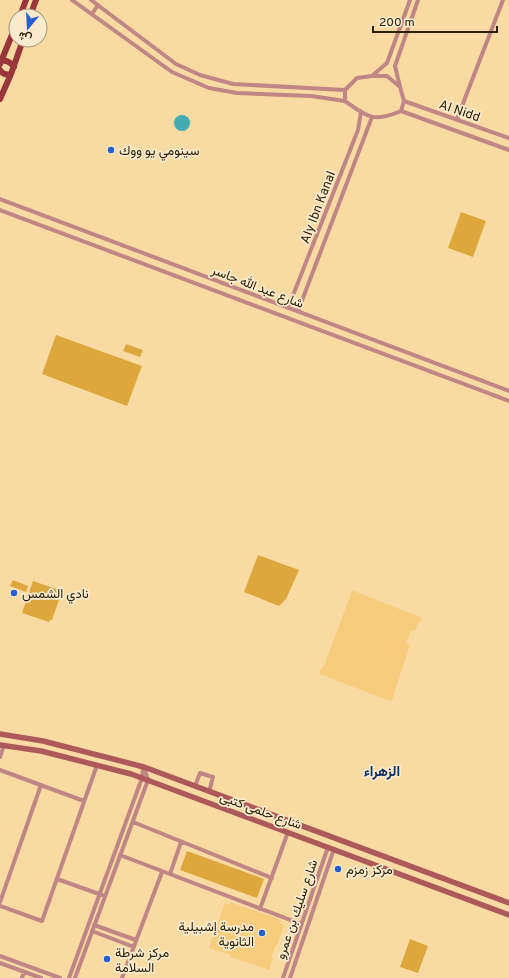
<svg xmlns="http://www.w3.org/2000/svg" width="509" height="978" font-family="Overpass,Vazirmatn,sans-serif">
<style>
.built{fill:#f7cc7d}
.green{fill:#dca83d}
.water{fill:#44abb2}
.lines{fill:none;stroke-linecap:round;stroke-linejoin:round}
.street{stroke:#bf8684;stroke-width:4}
.secondary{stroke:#ab5a59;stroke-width:5.5}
.primary{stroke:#9a363a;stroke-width:6}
.poi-dot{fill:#2760cd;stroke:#f9eace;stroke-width:1.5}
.labels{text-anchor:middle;stroke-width:3.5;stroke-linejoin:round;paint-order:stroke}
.street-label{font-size:13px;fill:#2b1d00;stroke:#f9eace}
.poi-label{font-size:13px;fill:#2b1d00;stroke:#f9eace;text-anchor:start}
.neighbourhood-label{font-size:14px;font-weight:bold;fill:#112c61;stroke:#f9eace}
</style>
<rect width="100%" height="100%" fill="#f9daa2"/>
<!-- built -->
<path class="built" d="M 352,591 L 354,591 L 422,618 L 421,621 L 418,623 L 415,631 L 411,630 L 406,643 L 410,645 L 394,693 L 394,696 L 392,700 L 390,701 L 320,674 L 319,672 L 324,666 Z
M 230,902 L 281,920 L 280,923 L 284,925 L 277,945 L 276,945 L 271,957 L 273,958 L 269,970 L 231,957 L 231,955 L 209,948 L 225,903 L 229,905 Z"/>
<!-- green -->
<path class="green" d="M 461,212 L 486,221 L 473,257 L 448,248 Z
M 56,335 L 142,366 L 127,406 L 42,374 Z
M 126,344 L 143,350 L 140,357 L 123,351 Z
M 258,555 L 299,570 L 286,599 L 279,606 L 244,592 Z
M 13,580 L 28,586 L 26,592 L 10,586 Z
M 33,581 L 62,591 L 52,620 L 50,620 L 49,622 L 22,613 Z
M 187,851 L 264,879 L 257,898 L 180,870 Z
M 410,939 L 428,946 L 418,973 L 400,967 Z"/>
<!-- water -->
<path class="water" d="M174 123a8 8 0 1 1 16 0a8 8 0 1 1-16 0Z"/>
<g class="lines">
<!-- street -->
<path class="street" d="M 72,0 L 172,72 L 209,88 L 237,93 L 311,96 L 345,101
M 91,0 L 176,64 L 200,75 L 233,84 L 345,90
M 92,14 L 98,5
M 372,76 L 387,63 L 410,0
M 400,87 L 395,66 L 418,0
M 404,101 L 509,138
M 401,111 L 404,101 L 400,87 L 387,76 L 372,76 L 357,78 L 345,90 L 345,101 C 368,117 373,123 401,111 L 509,150
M 457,119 L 503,0
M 0,199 L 509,391
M 0,210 L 509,401
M 288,308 L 358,130 L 361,112
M 298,311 L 372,117
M 0,757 L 4,745
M 0,770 L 84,801
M 195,786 L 200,773 L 213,777 L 209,792
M 133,822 L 272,878
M 120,855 L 301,924
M 170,874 L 181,842
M 57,879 L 102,895
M 0,902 L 41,785
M 0,906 L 42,921 L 97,765
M 260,909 L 288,832
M 94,925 L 136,940
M 92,931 L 134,947
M 0,956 L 60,978
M 0,963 L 41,978
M 22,978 L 24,972
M 69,978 L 142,778 L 143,769
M 75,978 L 148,780 L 144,767
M 122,978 L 162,872
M 283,978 L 328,847
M 290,978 L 334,849"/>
<!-- secondary -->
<path class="secondary" d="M 0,734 L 43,741 L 144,767 L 509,903
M 0,745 L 41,751 L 131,774 L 509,915"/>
<!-- primary -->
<path class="primary" d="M 20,16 L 26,0
M 30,16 L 36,0
M 1,61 C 7,60 10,62 14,67
M 0,64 L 16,25
M 0,70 C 3,75 7,75 11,74
M 0,99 L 11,74 L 23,40"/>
</g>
<!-- markers -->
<g class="poi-dot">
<circle cx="111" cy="150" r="4"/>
<circle cx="14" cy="593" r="4"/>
<circle cx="338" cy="869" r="4"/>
<circle cx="262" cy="933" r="4"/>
<circle cx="107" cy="959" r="4"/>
</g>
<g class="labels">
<!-- street labels -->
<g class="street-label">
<text transform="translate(460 110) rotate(19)" y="5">Al Nidd</text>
<text transform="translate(317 207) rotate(-69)" y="5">Aly Ibn Kanal</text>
<text transform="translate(258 286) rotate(21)" y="5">شارع عبد الله جاسر</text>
<text transform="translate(261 810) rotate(20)" y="5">شارع حلمى كتبى</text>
<text transform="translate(296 909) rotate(-71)" y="5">شارع سليك بن عمرو</text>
</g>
<!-- poi labels -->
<g class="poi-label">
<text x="119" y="155">سينومي يو ووك</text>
<text x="22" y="598">نادي الشمس</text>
<text x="346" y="874">مركز زمزم</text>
<text x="254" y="931" text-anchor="end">مدرسة إشبيلية<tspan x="254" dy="15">الثانوية</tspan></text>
<text x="115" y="957">مركز شرطة<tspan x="115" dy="15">السلامة</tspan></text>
</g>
<!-- neighbourhood labels -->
<g class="neighbourhood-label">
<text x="382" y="776">الزهراء</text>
</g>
</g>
<!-- north arrow -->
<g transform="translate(28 28) rotate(198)"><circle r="19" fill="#f9eace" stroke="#a7987c"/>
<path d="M0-3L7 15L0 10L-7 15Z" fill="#2760cd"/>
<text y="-6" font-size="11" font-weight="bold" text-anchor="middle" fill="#2b1d00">ش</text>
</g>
<!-- scale -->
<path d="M373 26v6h124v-6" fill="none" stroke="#2b1d00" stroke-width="2"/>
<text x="379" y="26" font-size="12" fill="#2b1d00" stroke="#f9eace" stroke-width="3" paint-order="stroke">200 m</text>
</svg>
